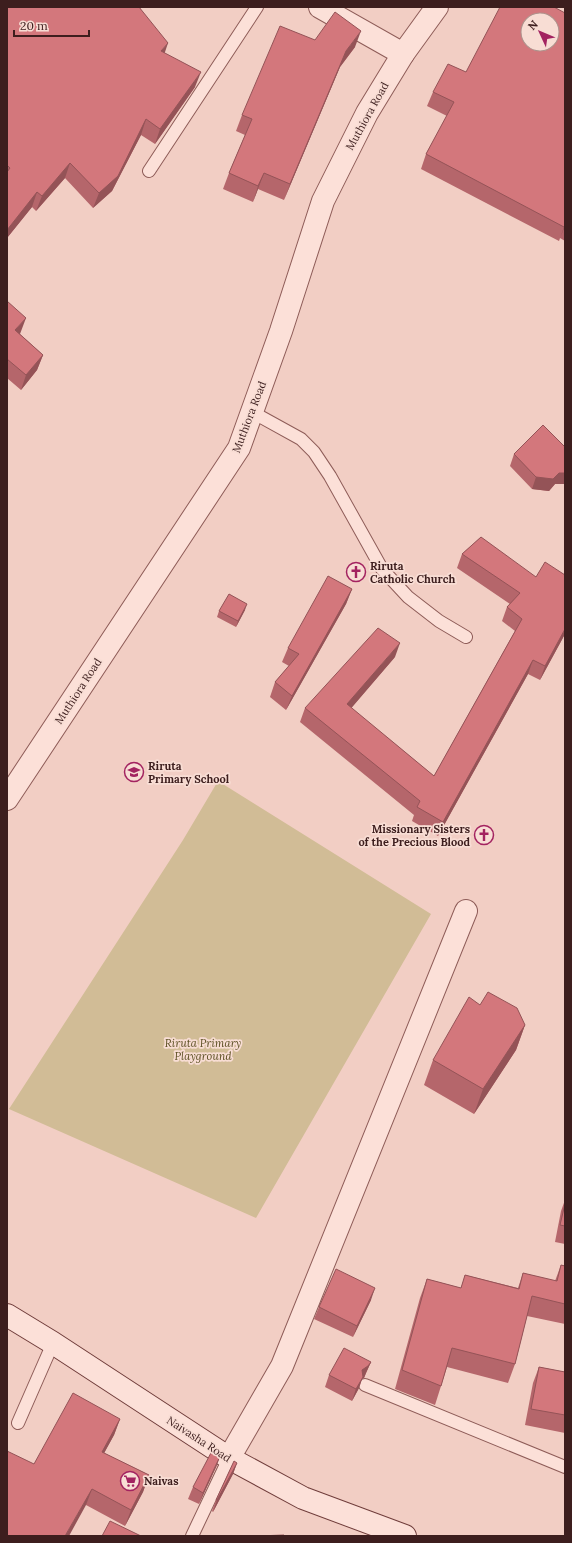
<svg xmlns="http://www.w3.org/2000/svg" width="572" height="1543" font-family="Lora,serif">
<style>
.green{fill:#d1bc96}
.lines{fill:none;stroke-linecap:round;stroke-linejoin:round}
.service-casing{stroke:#8e5c58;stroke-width:14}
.minor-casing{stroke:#8e5c58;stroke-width:24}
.tertiary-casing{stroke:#8e5c58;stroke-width:24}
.secondary-casing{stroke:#703d3b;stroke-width:24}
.service{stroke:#fce0d8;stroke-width:12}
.minor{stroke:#fce0d8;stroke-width:22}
.tertiary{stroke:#fce0d8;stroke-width:22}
.secondary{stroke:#fce0d8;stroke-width:22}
.wall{fill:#b5666b}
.shaded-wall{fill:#945357}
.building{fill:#d3777c;stroke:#945357;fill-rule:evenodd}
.labels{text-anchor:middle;stroke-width:3.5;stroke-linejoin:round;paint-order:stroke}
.street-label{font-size:11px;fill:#3d1e1e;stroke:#f8ddd4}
.poi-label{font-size:11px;font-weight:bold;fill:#3d1e1e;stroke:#f8ddd4;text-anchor:start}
.park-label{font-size:11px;font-style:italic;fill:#5b4f22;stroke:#f8ddd4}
</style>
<rect width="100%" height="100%" fill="#f2cec4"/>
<!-- green -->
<path class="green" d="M 218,781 L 431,914 L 256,1218 L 9,1109 L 183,840 Z"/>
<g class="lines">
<!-- service casing -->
<g class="service-casing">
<path id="service" d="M 149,171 L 257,7
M 252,412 L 301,439 L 314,452 L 330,476 L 382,569 L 408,597 L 439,621 L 466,637
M 365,1385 L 565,1467
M 18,1423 L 53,1343
M 192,1536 L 229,1458"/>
</g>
<!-- minor casing -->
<g class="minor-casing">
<path id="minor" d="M 320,7 L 403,54
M 229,1458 L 282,1366 L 466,911"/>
</g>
<!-- tertiary casing -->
<g class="tertiary-casing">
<path id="tertiary" d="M 7,799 L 239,448 L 281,331 L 323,201 L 367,113 L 403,54 L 437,7"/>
</g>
<!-- secondary casing -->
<g class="secondary-casing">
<path id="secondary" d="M 7,1315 L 53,1343 L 229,1458 L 303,1498 L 405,1536"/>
</g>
<!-- service -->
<use href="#service" class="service"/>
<!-- minor -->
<use href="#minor" class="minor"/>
<!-- tertiary -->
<use href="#tertiary" class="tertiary"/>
<!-- secondary -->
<use href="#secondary" class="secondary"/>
</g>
<!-- wall -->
<path class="wall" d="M 7,7 L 140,8 L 164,53 L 195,87 L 155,144 L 141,135 L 112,191 L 93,208 L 65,178 L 36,211 L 32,207 L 7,238 Z
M 565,13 L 565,241 L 560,238 L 559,241 L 421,169 L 426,154 L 447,116 L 427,106 L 433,92 L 466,72 Z
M 315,40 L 355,47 L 340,67 L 284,200 L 258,189 L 253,202 L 223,189 L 229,173 L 245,135 L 236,131 L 242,115 Z
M 7,301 L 20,334 L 43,355 L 37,370 L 21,390 L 7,378 Z
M 565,447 L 565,484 L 555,484 L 549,491 L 532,489 L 510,466 L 514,454 Z
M 481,537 L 565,634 L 540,680 L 528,674 L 438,836 L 412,821 L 414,815 L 300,722 L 305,708 L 395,657 L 351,708 L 434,776 L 515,631 L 502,621 L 507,607 L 510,604 L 457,568 L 462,554 Z
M 352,589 L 346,604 L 286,710 L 270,697 L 275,682 L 289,666 L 282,662 L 288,648 Z
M 245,610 L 236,627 L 217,617 L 219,611 Z
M 480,1005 L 525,1025 L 516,1050 L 474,1114 L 424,1085 L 433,1060 Z
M 565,1200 L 565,1244 L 555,1242 L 561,1211 Z
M 561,1265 L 565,1266 L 565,1324 L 527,1316 L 515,1364 L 508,1383 L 447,1367 L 435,1405 L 395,1389 L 420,1298 L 427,1279 L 461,1288 L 465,1275 L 518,1288 L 523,1273 L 555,1281 Z
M 371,1300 L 353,1337 L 314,1319 L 319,1307 Z
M 371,1362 L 366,1373 L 364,1378 L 362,1379 L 359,1388 L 352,1401 L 325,1387 L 329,1375 Z
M 539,1367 L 565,1372 L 565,1433 L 525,1425 L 533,1383 Z
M 120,1419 L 114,1435 L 104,1453 L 149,1475 L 143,1492 L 125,1526 L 86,1505 L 34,1464 Z
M 237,1463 L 233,1474 L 213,1512 L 212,1511 L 216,1500 Z
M 217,1465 L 199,1504 L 188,1499 L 193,1487 Z"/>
<!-- shaded-wall -->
<path class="shaded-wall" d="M 361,31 L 355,47 L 340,67 L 284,200 L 290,184 L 346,51 Z
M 168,43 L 163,58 L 161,51 Z
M 201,72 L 195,87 L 155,144 L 160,129 Z
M 146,119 L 141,135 L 112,191 L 93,208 L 99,193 Z
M 70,163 L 65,178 L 36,211 L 42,196 Z
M 264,173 L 258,189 L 253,202 L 258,186 Z
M 37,192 L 32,207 L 7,238 L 7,230 Z
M 565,226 L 560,238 L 559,241 L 564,227 Z
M 26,318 L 20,334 L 10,345 L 15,330 Z
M 43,355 L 37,370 L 21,390 L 26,375 Z
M 559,473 L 565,473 L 565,484 L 555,484 L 549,491 L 532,489 L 536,477 Z
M 352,589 L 346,604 L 286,710 L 292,696 Z
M 247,604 L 245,610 L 236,627 L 238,621 Z
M 565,629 L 565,634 L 540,680 L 545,666 Z
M 400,643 L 395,657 L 342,719 L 347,704 Z
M 533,660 L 528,674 L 438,836 L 443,822 Z
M 525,1025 L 516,1050 L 474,1114 L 483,1089 Z
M 375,1288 L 371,1300 L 353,1337 L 357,1326 Z
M 371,1362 L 366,1373 L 364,1378 L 362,1379 L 359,1388 L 352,1401 L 362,1370 Z
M 120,1419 L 114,1435 L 96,1468 L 102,1452 Z
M 221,1454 L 217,1465 L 199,1504 L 203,1493 Z
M 237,1463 L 233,1474 L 213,1512 L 217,1500 Z
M 149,1475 L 143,1492 L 125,1526 L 131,1510 Z
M 92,1489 L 86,1505 L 69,1536 L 65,1536 Z"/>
<!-- building -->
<path class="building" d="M 7,7 L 139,7 L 168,43 L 161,51 L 201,72 L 160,129 L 146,119 L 118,176 L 99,193 L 70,163 L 42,196 L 37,192 L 7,230 L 7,172 L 10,168 L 7,165 Z
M 500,7 L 554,7 L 565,13 L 565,225 L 564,227 L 426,154 L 454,102 L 433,92 L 448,64 L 466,72 ZM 528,20 L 552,20 L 552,44 L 528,44 Z
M 335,12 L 361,31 L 346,51 L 290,184 L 264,173 L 258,186 L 229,173 L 252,119 L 242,115 L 280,26 L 315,40 Z
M 7,301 L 26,318 L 15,330 L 43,355 L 26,375 L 7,359 Z
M 543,425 L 565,447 L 565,473 L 559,473 L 553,479 L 536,477 L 514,454 Z
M 481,537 L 536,577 L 545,562 L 565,575 L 565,629 L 545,666 L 533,660 L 443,822 L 417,807 L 420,801 L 305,708 L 378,628 L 400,643 L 347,704 L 434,776 L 522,619 L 507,607 L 520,593 L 462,554 Z
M 328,576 L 352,589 L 292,696 L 275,682 L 299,654 L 288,648 Z
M 229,594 L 247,604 L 238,621 L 219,611 Z
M 488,992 L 517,1008 L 525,1025 L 483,1089 L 433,1060 L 469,997 L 480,1005 Z
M 565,1204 L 565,1226 L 560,1225 Z
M 561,1265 L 565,1266 L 565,1304 L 532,1296 L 515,1364 L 452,1348 L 441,1386 L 402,1370 L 427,1279 L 461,1288 L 465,1275 L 519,1289 L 523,1273 L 557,1281 Z
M 336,1269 L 375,1288 L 357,1326 L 319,1307 Z
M 344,1348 L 371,1362 L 368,1366 L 362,1370 L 363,1377 L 356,1389 L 329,1375 Z
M 539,1367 L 565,1372 L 565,1415 L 531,1409 Z
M 73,1393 L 120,1419 L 102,1452 L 149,1475 L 131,1510 L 92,1489 L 65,1536 L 7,1536 L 7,1451 L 34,1464 Z
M 213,1449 L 221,1454 L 203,1493 L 193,1487 Z
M 234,1461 L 237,1463 L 217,1500 L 216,1500 Z
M 110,1521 L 141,1536 L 102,1536 Z
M 284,1535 L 283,1536 L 257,1536 Z"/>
<!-- icons -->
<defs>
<g id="church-ring" transform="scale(1)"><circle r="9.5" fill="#f8ddd4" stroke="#a32360" stroke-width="1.5"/><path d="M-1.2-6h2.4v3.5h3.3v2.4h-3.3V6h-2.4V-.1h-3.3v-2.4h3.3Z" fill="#a32360"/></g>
<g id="school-ring" transform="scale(1)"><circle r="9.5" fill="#f8ddd4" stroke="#a32360" stroke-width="1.5"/><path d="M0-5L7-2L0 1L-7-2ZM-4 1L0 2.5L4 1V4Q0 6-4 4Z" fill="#a32360"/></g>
<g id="supermarket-ring" transform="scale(1)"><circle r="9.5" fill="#f8ddd4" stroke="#a32360" stroke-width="1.5"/><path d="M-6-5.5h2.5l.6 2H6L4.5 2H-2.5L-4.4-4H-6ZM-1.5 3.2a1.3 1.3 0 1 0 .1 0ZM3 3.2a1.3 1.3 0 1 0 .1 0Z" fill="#a32360"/></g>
</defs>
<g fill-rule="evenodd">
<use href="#church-ring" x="356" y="572"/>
<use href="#school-ring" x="134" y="772"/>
<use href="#church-ring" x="484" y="835"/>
<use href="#supermarket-ring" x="130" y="1481"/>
</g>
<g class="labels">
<!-- street labels -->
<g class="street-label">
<text transform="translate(367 116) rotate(-61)" y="4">Muthiora Road</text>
<text transform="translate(249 417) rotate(-69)" y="4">Muthiora Road</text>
<text transform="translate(78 691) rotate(-57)" y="4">Muthiora Road</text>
<text transform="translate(199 1439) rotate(33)" y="4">Naivasha Road</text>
</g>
<!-- poi labels -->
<g class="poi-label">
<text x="370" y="570">Riruta<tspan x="370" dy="13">Catholic Church</tspan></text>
<text x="148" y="770">Riruta<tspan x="148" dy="13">Primary School</tspan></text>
<text x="470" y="833" text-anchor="end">Missionary Sisters<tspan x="470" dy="13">of the Precious Blood</tspan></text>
<text x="144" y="1485">Naivas</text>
</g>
<!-- park labels -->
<g class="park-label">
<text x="203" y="1047">Riruta Primary<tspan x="203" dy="13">Playground</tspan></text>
</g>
</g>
<!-- border -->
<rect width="572" height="1543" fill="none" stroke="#3d1e1e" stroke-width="16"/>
<!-- north arrow -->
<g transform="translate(540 32) rotate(314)"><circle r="19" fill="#f8ddd4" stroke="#ad918b"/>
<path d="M0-3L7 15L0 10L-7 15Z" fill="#a32360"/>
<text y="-6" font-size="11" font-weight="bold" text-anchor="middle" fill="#3d1e1e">N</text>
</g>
<!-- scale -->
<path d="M14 30v6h75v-6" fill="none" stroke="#3d1e1e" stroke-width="2"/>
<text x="20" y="30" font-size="12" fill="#3d1e1e" stroke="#f8ddd4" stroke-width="3" paint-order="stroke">20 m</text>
</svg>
